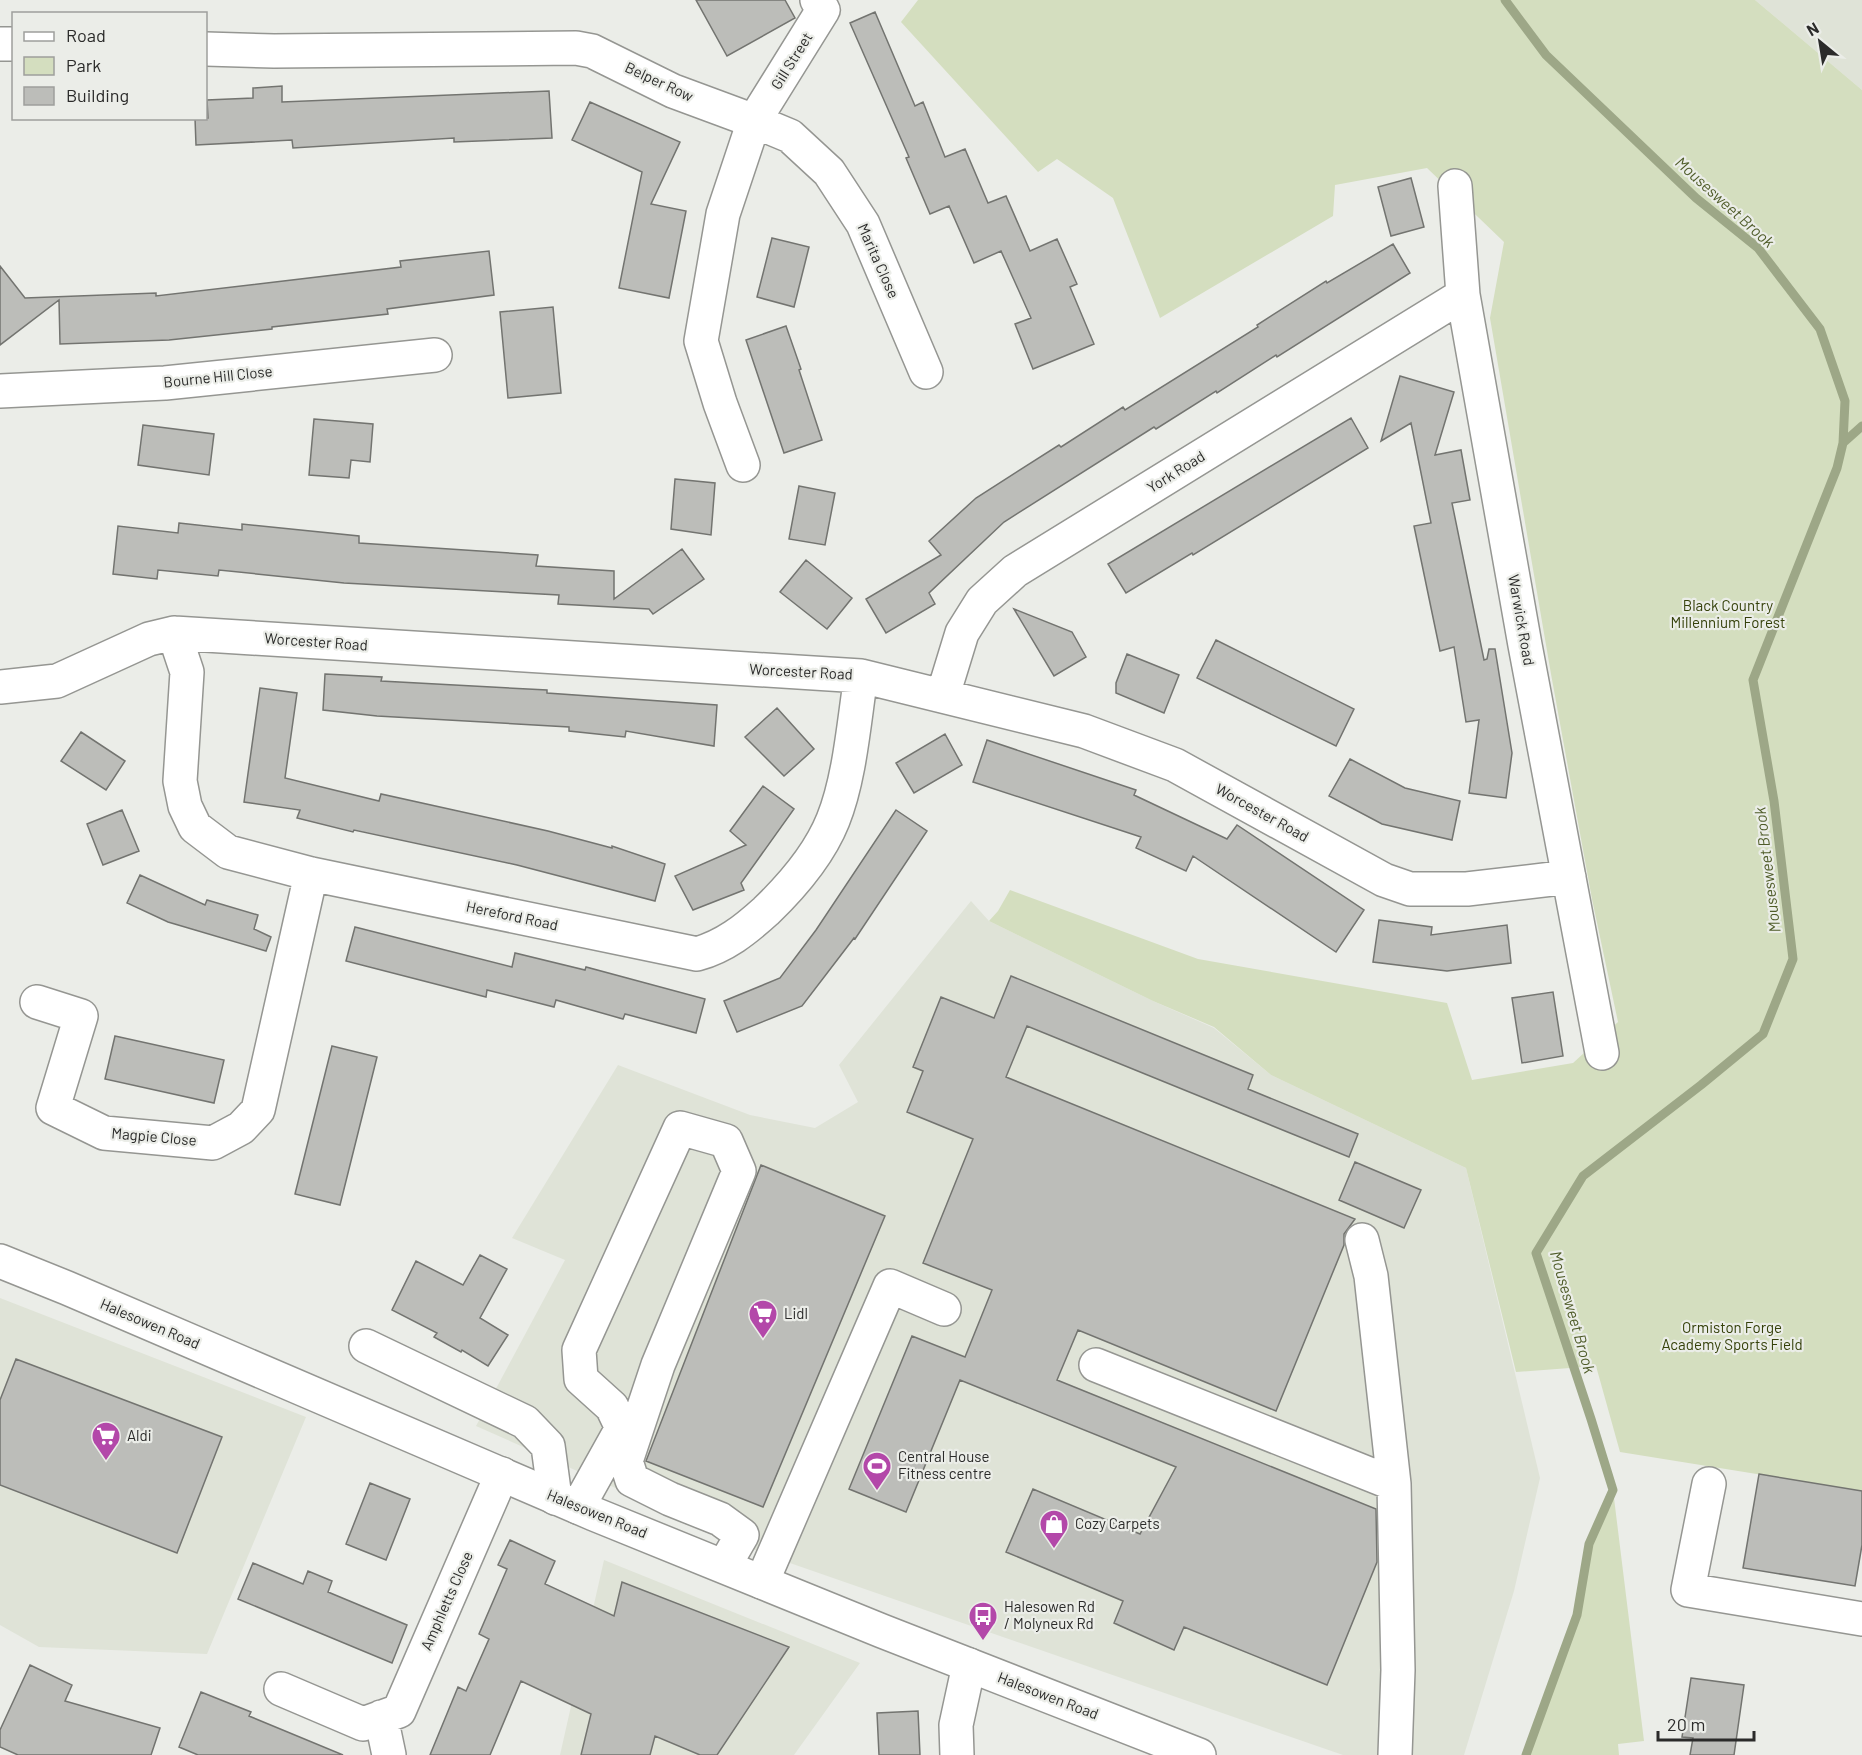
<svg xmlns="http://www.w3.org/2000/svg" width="1862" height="1755" font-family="Barlow,sans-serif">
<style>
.built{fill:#dfe3d7}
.green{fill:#d4debf}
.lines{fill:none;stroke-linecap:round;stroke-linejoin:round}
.stream{stroke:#9da787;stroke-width:9}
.building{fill:#bcbdb9;stroke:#737470;stroke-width:1.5}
.minor-casing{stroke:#959692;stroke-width:36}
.major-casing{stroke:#959692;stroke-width:36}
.minor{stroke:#fff;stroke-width:33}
.major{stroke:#fff;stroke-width:33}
.labels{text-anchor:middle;stroke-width:4.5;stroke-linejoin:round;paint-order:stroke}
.street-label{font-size:15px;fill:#2b2b2a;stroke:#ebede8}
.park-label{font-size:15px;fill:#35410a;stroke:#ebede8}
.poi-label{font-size:15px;fill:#2b2b2a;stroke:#ebede8;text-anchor:start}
.water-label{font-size:16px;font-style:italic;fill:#4f5c29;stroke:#ebede8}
</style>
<rect width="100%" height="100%" fill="#ebede8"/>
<!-- built -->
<path class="built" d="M 1755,0 L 1862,0 L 1862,90 Z
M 971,901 L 989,921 L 1153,1001 L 1214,1028 L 1271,1075 L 1466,1168 L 1540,1478 L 1514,1591 L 1464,1755 L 1343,1755 L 764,1554 L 476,1426 L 565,1260 L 512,1238 L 618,1065 L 750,1115 L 815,1128 L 858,1102 L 839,1065 Z
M 0,1298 L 306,1417 L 207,1654 L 39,1647 L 0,1625 Z
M 604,1560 L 860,1663 L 794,1755 L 560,1755 Z"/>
<!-- green -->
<path class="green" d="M 918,0 L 1755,0 L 1862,90 L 1862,1491 L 1620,1452 L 1596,1366 L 1516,1372 L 1466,1168 L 1271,1075 L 1214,1027 L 1153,1001 L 989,921 L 998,911 L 1010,890 L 1198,959 L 1447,1003 L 1472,1080 L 1573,1063 L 1618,1022 L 1592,899 L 1551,674 L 1490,318 L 1504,242 L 1427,168 L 1335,185 L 1333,216 L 1160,318 L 1113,198 L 1057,159 L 1038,172 L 901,22 Z
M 1613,1490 L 1644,1741 L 1618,1744 L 1619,1755 L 1526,1755 L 1577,1615 L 1589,1544 Z"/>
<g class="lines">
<!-- stream -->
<path class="stream" d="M 1505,0 L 1546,55 L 1696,198 L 1758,248 L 1820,329 L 1845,401 L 1843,443 L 1837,468 L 1753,680 L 1774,801 L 1793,959 L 1763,1034 L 1701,1085 L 1583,1176 L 1536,1253 L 1591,1419 L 1613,1490 L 1589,1544 L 1577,1615 L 1526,1755
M 1843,443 L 1862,426"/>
</g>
<!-- building -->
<path class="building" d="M 696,0 L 785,0 L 795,18 L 727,56 Z
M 875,12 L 915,106 L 923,102 L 945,157 L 965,149 L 988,203 L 1006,196 L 1030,251 L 1057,239 L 1077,284 L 1070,287 L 1094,344 L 1033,369 L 1015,324 L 1031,318 L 1001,251 L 974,263 L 949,206 L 930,214 L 906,158 L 909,157 L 850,23 Z
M 282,86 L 282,102 L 549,91 L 552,138 L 454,142 L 454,138 L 293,148 L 292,140 L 196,145 L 195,118 L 208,118 L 207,100 L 253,98 L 253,88 Z
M 590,102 L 680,142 L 651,204 L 686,211 L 669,298 L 619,288 L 642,172 L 572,140 Z
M 1411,178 L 1424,227 L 1391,236 L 1378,187 Z
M 772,238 L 809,247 L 794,307 L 757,297 Z
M 1393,244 L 1410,273 L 1277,357 L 1276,355 L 1217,393 L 1216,391 L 1156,429 L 1154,427 L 1004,522 L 929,593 L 935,604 L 886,633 L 866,599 L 941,555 L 929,541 L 976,498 L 1059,445 L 1061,447 L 1123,407 L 1125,410 L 1258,327 L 1257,325 L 1326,281 L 1327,283 Z
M 489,251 L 494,295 L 387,309 L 388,314 L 272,327 L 272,329 L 169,340 L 60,344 L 59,300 L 0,345 L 0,266 L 25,298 L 156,293 L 156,296 L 401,267 L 400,261 Z
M 553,307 L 561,393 L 508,398 L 500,312 Z
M 786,326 L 801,369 L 799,370 L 822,440 L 784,453 L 746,340 Z
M 1400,376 L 1454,392 L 1435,455 L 1461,450 L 1470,500 L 1452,503 L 1484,660 L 1487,659 L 1489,649 L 1495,649 L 1512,753 L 1506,798 L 1469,793 L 1479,720 L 1466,722 L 1454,647 L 1440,651 L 1414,526 L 1431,523 L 1411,423 L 1381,441 Z
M 1351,418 L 1368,448 L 1193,555 L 1192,553 L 1126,593 L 1108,564 Z
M 314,419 L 373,424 L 370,462 L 351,460 L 349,478 L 309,475 Z
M 143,425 L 214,434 L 209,475 L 138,465 Z
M 675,479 L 715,483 L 711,535 L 671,529 Z
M 799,486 L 835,493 L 825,545 L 789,539 Z
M 179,523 L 242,530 L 242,524 L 359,536 L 359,543 L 538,555 L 536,566 L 614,571 L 614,599 L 682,549 L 704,579 L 653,614 L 649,609 L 558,604 L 559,595 L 344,583 L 219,570 L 218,576 L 158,570 L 157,579 L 113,574 L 118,526 L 178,533 Z
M 806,560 L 852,598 L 827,629 L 780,592 Z
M 1014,609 L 1072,632 L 1086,657 L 1054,676 Z
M 1216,640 L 1354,709 L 1336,746 L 1197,678 Z
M 1127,654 L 1179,675 L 1164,713 L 1116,693 L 1116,683 Z
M 325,674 L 382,677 L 381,681 L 547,690 L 547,693 L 717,705 L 714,746 L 626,731 L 625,737 L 569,731 L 569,727 L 377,716 L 323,710 Z
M 260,688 L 297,693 L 285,778 L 379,801 L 381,794 L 548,831 L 612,848 L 612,846 L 665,864 L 655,901 L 517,865 L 354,830 L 353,832 L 297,818 L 300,810 L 244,802 Z
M 777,708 L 814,749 L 784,776 L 745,737 Z
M 81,732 L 125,761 L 106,790 L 61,761 Z
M 945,734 L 962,765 L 914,793 L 896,763 Z
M 987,740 L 1136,790 L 1134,795 L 1227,839 L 1237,825 L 1364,910 L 1336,952 L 1193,856 L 1186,871 L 1136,848 L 1141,837 L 973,782 Z
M 1350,759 L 1405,788 L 1460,801 L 1452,840 L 1382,824 L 1329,796 Z
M 763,786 L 794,809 L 741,883 L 744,890 L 693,910 L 675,876 L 746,845 L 730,831 Z
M 122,810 L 139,851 L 103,865 L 87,824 Z
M 896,810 L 927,831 L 855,939 L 854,938 L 802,1006 L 737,1032 L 724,1001 L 780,978 L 816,930 Z
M 140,875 L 205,905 L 207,900 L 258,915 L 254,929 L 271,937 L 266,951 L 168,922 L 127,903 Z
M 1379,920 L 1432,927 L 1431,935 L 1507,925 L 1511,963 L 1447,971 L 1373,962 Z
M 355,927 L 512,967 L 515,953 L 585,970 L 586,967 L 705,999 L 696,1033 L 625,1014 L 623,1019 L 556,1000 L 554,1007 L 487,990 L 486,997 L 346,961 Z
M 1011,976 L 1253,1075 L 1248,1089 L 1358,1134 L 1349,1157 L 1027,1026 L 1006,1077 L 1355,1219 L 1344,1234 L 1344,1245 L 1276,1411 L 1078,1330 L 1057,1380 L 1376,1509 L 1377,1562 L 1327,1685 L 1184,1627 L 1174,1650 L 1114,1623 L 1123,1601 L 1006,1552 L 1033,1489 L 1140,1534 L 1176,1467 L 960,1380 L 906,1512 L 849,1489 L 912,1336 L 965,1357 L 992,1290 L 923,1263 L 973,1139 L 907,1112 L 923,1071 L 913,1067 L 941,997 L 994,1018 Z
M 1553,992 L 1563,1056 L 1522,1063 L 1512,998 Z
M 115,1036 L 224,1060 L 214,1103 L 105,1079 Z
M 332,1046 L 377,1057 L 340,1205 L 295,1194 Z
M 1355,1162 L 1421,1190 L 1404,1228 L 1339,1200 Z
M 761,1165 L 885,1216 L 763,1507 L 646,1461 Z
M 480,1255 L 507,1269 L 480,1318 L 508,1335 L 488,1366 L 462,1350 L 461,1352 L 434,1337 L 437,1333 L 392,1310 L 416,1261 L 463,1285 Z
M 16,1359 L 222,1437 L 177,1553 L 0,1485 L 0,1400 Z
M 1759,1474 L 1862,1491 L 1862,1545 L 1855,1586 L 1743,1568 Z
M 370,1483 L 410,1499 L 386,1560 L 346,1544 Z
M 510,1540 L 555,1561 L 545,1584 L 614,1616 L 622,1582 L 789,1647 L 717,1755 L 700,1755 L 655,1736 L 650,1755 L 581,1755 L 591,1714 L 521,1681 L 490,1755 L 430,1755 L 458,1687 L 466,1691 L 489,1639 L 479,1634 L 507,1569 L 498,1565 Z
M 253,1563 L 303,1584 L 308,1571 L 332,1581 L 328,1592 L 407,1625 L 392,1663 L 238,1599 Z
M 30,1665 L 72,1685 L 65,1701 L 160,1728 L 151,1755 L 18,1755 L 0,1747 L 0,1730 Z
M 1691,1678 L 1744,1685 L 1734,1755 L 1690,1755 L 1693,1738 L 1682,1737 Z
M 201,1692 L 251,1712 L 249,1716 L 343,1755 L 198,1755 L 179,1747 Z
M 918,1711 L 920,1755 L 879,1755 L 877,1713 Z"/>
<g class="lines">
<!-- minor casing -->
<g class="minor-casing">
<path id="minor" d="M 817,0 L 823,10 L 754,121 L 790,136 L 829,172 L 863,224 L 926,372
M 0,44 L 14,44
M 206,49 L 274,51 L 576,48 L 592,51 L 673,91 L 754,121 L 723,214 L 701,341 L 720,403 L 743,465
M 1455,186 L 1463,295 L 1525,645 L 1602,1053
M 0,391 L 165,383 L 435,355
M 174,633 L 187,672 L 180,781 L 185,806 L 195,827 L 228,852 L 311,874 L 697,954 C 725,946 745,930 766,911 C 793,885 819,855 833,820 C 850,778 854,721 861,676
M 0,687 L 57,681 L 149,639 L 174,633 L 861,676 L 1084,731 L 1175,765 L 1384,880 L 1410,889 L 1467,889 L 1569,877
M 943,695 L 962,633 L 982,601 L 1015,571 L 1463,295
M 37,1002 L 81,1016 L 53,1108 L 104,1133 L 213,1143 L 241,1128 L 258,1110 L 311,874
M 1362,1240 L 1371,1276 L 1394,1484
M 366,1346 L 525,1422 L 548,1446 L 555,1498
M 1096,1365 L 1394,1484 L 1398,1670 L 1395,1755
M 1709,1484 L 1688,1590 L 1862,1619
M 578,1507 L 622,1428 L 612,1407 L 581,1379 L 579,1350 L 680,1128 L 726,1141 L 739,1171 L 658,1365 L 626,1461 L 632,1480 L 670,1499 L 720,1519 L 742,1535 L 724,1566
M 762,1582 L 890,1286 L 944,1309
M 281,1689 L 363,1724 L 399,1711 L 502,1474
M 381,1717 L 389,1755
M 957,1755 L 956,1725 L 969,1665"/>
</g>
<!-- major casing -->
<g class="major-casing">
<path id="major" d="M 0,1261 L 67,1288 L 594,1514 L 882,1631 L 1199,1755"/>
</g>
<!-- minor -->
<use href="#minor" class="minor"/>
<!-- major -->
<use href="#major" class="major"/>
</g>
<!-- icons -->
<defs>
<g id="supermarket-pin" transform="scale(1.5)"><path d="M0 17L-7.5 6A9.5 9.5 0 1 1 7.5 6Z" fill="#b348a9" stroke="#ebede8"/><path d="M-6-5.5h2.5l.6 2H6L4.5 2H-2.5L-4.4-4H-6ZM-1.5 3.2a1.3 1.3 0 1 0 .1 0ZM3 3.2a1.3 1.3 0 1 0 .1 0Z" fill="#fff"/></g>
<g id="stadium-pin" transform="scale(1.5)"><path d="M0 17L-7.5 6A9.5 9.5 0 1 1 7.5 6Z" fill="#b348a9" stroke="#ebede8"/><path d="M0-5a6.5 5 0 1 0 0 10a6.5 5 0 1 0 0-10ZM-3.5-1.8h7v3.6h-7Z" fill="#fff"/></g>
<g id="shop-pin" transform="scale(1.5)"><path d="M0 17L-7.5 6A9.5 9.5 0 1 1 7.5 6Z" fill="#b348a9" stroke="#ebede8"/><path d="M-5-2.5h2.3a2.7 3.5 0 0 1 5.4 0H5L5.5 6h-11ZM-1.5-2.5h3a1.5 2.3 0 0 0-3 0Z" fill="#fff"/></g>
<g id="bus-pin" transform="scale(1.5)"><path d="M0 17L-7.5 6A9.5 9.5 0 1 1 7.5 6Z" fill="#b348a9" stroke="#ebede8"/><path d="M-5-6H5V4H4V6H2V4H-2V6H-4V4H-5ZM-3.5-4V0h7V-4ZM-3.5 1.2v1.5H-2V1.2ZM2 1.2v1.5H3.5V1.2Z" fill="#fff"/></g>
</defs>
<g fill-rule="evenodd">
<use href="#supermarket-pin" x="763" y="1314"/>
<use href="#supermarket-pin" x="106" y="1436"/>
<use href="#stadium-pin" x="877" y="1466"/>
<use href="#shop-pin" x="1054" y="1524"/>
<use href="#bus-pin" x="983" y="1616"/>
</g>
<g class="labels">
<!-- street labels -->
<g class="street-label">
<text transform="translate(792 61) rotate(-58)" y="5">Gill Street</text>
<text transform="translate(659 82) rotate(25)" y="5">Belper Row</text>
<text transform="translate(878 261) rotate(66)" y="5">Marita Close</text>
<text transform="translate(218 377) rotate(-6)" y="5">Bourne Hill Close</text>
<text transform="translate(1176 472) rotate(-32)" y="5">York Road</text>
<text transform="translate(1521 620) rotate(80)" y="5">Warwick Road</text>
<text transform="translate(316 642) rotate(4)" y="5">Worcester Road</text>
<text transform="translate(801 672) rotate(3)" y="5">Worcester Road</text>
<text transform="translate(1262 813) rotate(29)" y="5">Worcester Road</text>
<text transform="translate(512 916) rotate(12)" y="5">Hereford Road</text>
<text transform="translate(154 1137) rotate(5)" y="5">Magpie Close</text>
<text transform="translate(150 1324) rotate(23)" y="5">Halesowen Road</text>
<text transform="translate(597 1514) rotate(22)" y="5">Halesowen Road</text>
<text transform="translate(447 1601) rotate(-66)" y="5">Amphletts Close</text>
<text transform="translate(1048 1696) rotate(21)" y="5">Halesowen Road</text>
</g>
<!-- park labels -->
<g class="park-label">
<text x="1728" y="611">Black Country<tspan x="1728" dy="17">Millennium Forest</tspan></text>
<text x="1732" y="1333">Ormiston Forge<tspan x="1732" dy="17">Academy Sports Field</tspan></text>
</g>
<!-- poi labels -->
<g class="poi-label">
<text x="784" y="1319">Lidl</text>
<text x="127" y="1441">Aldi</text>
<text x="898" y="1462">Central House<tspan x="898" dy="17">Fitness centre</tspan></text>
<text x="1075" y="1529">Cozy Carpets</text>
<text x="1004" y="1612">Halesowen Rd<tspan x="1004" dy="17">/ Molyneux Rd</tspan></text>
</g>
<!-- water labels -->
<g class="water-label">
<text transform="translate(1725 202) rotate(42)" y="6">Mousesweet Brook</text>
<text transform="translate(1767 870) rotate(-97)" y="6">Mousesweet Brook</text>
<text transform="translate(1573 1312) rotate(74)" y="6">Mousesweet Brook</text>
</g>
</g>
<!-- legend -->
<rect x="12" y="12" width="195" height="108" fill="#ebede8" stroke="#9e9f9c" stroke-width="1.5"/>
<rect x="24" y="32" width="30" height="9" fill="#ffffff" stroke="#9e9f9c" stroke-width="1.5"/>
<text x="66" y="42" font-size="18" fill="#2b2b2a">Road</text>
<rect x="24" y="57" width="30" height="18" fill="#d4debf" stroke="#9e9f9c" stroke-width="1.5"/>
<text x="66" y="72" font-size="18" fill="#2b2b2a">Park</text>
<rect x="24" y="87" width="30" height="18" fill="#bcbdb9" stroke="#9e9f9c" stroke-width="1.5"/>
<text x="66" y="102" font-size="18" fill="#2b2b2a">Building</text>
<!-- north arrow -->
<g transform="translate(1820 42) rotate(330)" stroke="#ebede8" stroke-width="4.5" paint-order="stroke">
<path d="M0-4.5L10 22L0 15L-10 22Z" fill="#2b2b2a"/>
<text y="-9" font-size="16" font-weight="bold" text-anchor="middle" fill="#2b2b2a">N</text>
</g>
<!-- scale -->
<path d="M1658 1731v9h96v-9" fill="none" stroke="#2b2b2a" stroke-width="3"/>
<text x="1667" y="1731" font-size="18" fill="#2b2b2a" stroke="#ebede8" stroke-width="4.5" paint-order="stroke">20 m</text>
</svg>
